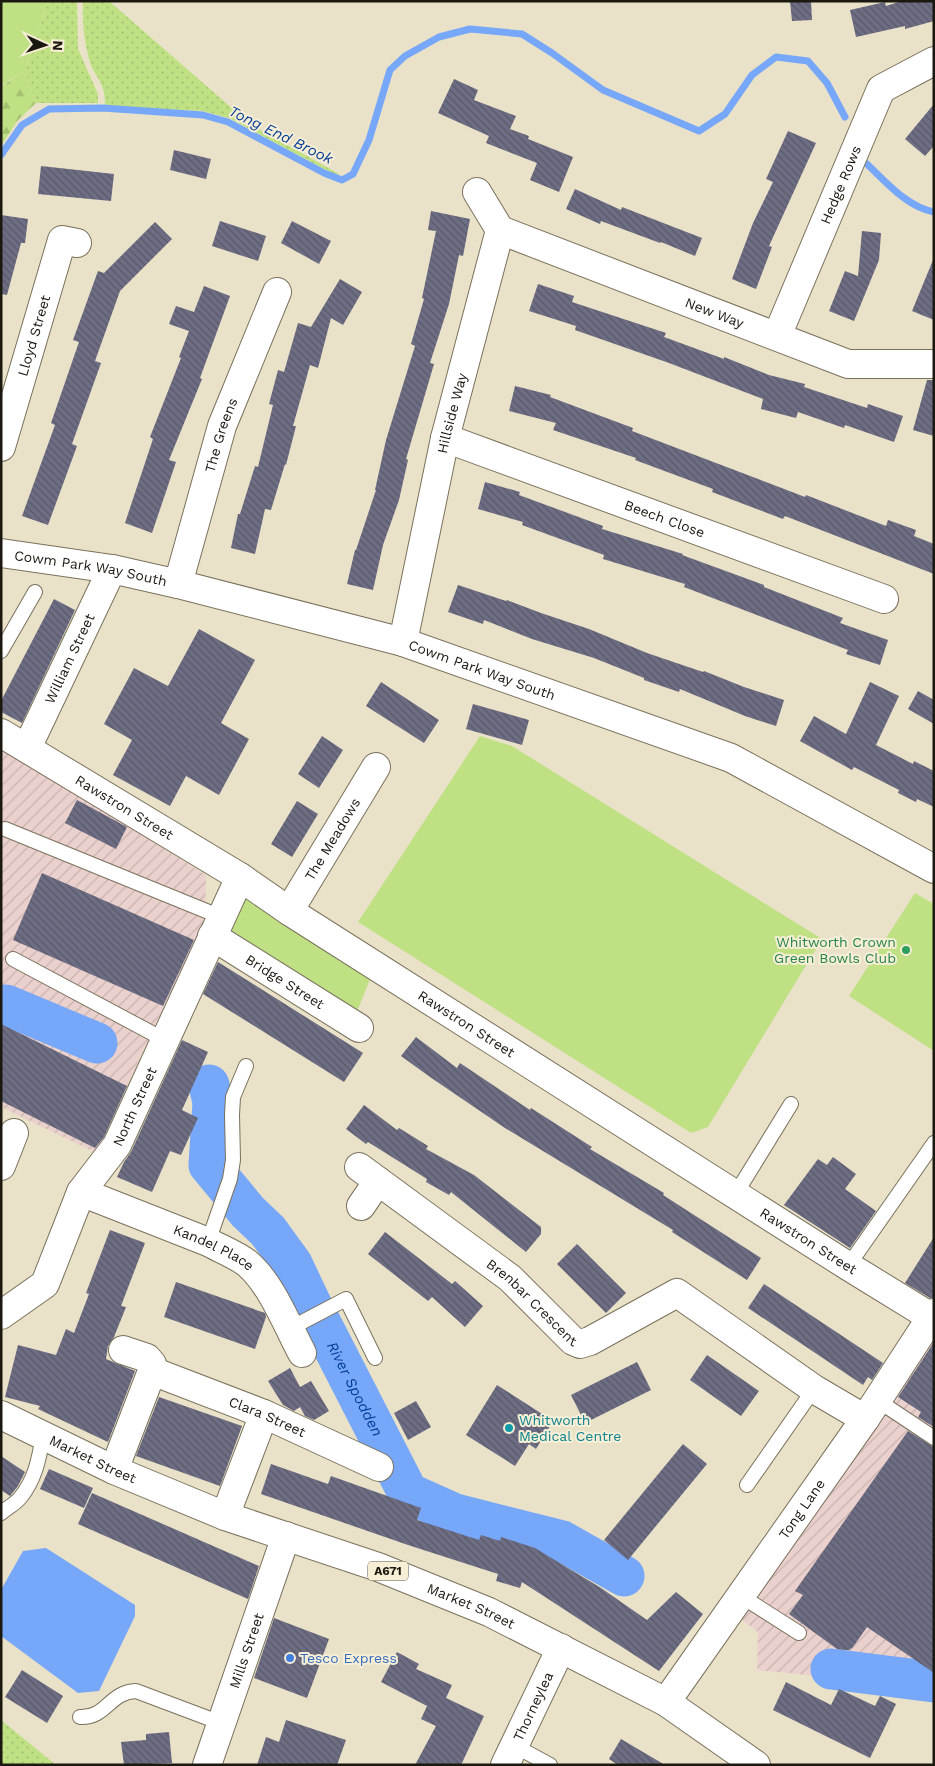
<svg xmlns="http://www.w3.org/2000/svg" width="935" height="1766" font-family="'Work Sans',sans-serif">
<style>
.industrial{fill:url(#industrial-furrows)}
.grass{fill:url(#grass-dots)}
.forest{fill:url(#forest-firs)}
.green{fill:#bfe184}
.water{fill:#76a7f8}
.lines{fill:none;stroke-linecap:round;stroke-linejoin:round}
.stream{stroke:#76a7f8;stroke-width:7}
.river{stroke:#76a7f8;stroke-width:41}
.building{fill:url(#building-back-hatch)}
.lane-casing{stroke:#7a715c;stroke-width:16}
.street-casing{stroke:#7a715c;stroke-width:30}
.primary-casing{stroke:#7a715c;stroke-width:30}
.lane{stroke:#fff;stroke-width:14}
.street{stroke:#fff;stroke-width:28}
.primary{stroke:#fff;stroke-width:28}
.leisure-dot{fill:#2e9e5b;stroke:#f7eed6;stroke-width:2}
.culture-dot{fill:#0f9aa8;stroke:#f7eed6;stroke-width:2}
.shop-dot{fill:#3f7fe0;stroke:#f7eed6;stroke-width:2}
.labels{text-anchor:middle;stroke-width:4;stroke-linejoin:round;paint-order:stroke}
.shield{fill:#f7eed6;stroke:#5d584b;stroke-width:1}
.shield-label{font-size:12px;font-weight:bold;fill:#1b1810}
.street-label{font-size:14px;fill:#1b1810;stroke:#f7eed6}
.leisure-label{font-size:14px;fill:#27864d;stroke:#f7eed6;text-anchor:end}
.culture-label{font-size:14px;fill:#0d838f;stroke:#f7eed6;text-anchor:start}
.shop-label{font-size:14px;fill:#366cbe;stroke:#f7eed6;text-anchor:start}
.water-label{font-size:15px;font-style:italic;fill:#003c97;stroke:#f7eed6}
</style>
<defs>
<pattern id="industrial-furrows" width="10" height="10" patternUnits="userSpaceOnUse" patternTransform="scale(1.25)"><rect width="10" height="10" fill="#ebd1cd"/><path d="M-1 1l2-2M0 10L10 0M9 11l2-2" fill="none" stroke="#c9b3af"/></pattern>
<pattern id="grass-dots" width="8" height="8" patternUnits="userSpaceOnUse" patternTransform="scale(1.25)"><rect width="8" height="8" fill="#bfe184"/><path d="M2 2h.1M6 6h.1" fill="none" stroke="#a4c071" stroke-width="1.8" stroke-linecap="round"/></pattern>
<pattern id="forest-firs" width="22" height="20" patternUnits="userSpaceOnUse" patternTransform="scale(1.25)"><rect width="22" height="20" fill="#bfe184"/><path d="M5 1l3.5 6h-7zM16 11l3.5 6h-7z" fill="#a4c071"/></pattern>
<pattern id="building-back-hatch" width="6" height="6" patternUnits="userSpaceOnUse" patternTransform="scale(1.25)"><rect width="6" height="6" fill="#6d6d83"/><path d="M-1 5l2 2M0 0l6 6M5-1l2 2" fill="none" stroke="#59596a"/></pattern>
</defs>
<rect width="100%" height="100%" fill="#eae1c9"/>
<!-- industrial -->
<path class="industrial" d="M 1,746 L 206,875 L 205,923 L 160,1015 L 96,1153 L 1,1107 Z
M 934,1337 L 934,1676 L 905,1669 L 830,1663 L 827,1677 L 757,1670 L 758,1632 L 741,1619 Z"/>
<!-- grass -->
<path class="grass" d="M 48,1 L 77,1 L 78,49 L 98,94 L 98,103 L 36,103 L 25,70 Z
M 83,1 L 109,1 L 250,124 L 339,174 L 337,176 L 229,118 L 203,111 L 105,106 C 106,81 94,78 89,59 C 84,40 82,21 83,1 Z
M 1,1720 L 56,1765 L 1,1765 Z"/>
<!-- forest -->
<path class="forest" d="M 25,70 L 36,103 L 18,120 L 1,146 L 1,87 Z"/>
<!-- green -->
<path class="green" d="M 1,1 L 48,1 L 25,70 L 1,86 Z
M 480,736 L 512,746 L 822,939 L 708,1127 L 691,1133 L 358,922 Z
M 915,893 L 934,904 L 934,1051 L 849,996 Z
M 244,894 L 373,972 L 356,1014 L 226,933 Z"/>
<!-- water -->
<path class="water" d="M 46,1548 L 135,1605 L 135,1616 L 99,1691 L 78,1693 L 1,1636 L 1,1590 L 23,1551 Z"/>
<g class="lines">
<!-- stream -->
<path class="stream" d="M 1,155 L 22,125 L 49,109 L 103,108 L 203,115 L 228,122 L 324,173 L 342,180 L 353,174 L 369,140 L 390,70 L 405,56 L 439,37 L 470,29 L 522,34 L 552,53 L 603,90 L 699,131 L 725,114 L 752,75 L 776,57 L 808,61 L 827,83 L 845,117
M 867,164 C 886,182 907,207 934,212"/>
<!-- river -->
<g class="river">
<path d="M 6,1005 L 97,1043"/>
<path id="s1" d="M 209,1085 L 213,1102 L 209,1165 L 248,1212 L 268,1231 L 292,1264 L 309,1300 L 408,1493 L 455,1514 L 562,1541 L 624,1576"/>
<path d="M 831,1669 L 934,1682"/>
</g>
</g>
<!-- building -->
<path class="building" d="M 790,1 L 811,1 L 812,20 L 792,21 Z
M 902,1 L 934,1 L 934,21 L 905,29 L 905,26 L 856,37 L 850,10 L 885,2 L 886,6 Z
M 454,79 L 478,90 L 474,100 L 516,116 L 510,129 L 529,136 L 528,139 L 573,157 L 559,192 L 530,180 L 537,163 L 486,143 L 489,136 L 438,113 Z
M 934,104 L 934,146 L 925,156 L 905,139 Z
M 788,131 L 816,143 L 769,246 L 772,247 L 756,289 L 732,279 L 753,223 L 773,182 L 766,179 Z
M 174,150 L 211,159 L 206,179 L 170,170 Z
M 41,166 L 114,174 L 111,201 L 38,194 Z
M 575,189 L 621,210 L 622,207 L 702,238 L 695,256 L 661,242 L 660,243 L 601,221 L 600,224 L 566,209 Z
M 431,211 L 470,219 L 463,256 L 459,255 L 449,304 L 430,363 L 434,364 L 406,459 L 408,460 L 399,500 L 383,545 L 373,590 L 347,584 L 355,550 L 356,550 L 376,490 L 375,490 L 386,440 L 415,346 L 411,344 L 424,299 L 422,298 L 436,231 L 428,230 Z
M 1,215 L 28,219 L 25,243 L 21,243 L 7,295 L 1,294 Z
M 220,221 L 266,236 L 258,261 L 212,246 Z
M 292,221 L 331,241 L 319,264 L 281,243 Z
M 155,222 L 172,239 L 120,291 L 95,361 L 101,363 L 72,444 L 77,446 L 48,525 L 22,516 L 55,425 L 51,423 L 79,342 L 73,340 L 98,271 L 104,273 Z
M 862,231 L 881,233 L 879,260 L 854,321 L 829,311 L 845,271 L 858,276 Z
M 933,260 L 934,260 L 934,320 L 912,311 Z
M 340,279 L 362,292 L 343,325 L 331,318 L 318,368 L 310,365 L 293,426 L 296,426 L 286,465 L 285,464 L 271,510 L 265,509 L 255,554 L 231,548 L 238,514 L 240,514 L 255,466 L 258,467 L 273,405 L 269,404 L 278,370 L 284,372 L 298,323 L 311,327 Z
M 538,284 L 574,296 L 572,302 L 666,333 L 664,337 L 724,359 L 724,357 L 769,375 L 805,384 L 804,387 L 867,408 L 868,404 L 903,416 L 894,442 L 845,425 L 844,428 L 798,412 L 796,418 L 761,409 L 763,399 L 669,363 L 575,330 L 576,326 L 529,311 Z
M 204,286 L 230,296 L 200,378 L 202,379 L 169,460 L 176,462 L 152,533 L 125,523 L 153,439 L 150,437 L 181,358 L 179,357 L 189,331 L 169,324 L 176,306 L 194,312 Z
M 927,380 L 934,380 L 934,436 L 913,430 Z
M 515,386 L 551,395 L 550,397 L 633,428 L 632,431 L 805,497 L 806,495 L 886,526 L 888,520 L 916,530 L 914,536 L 934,544 L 934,574 L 785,516 L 783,519 L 712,492 L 713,489 L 635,460 L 636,458 L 553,430 L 556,423 L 509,411 Z
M 485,482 L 520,492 L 519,495 L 603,526 L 602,529 L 683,554 L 682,555 L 764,585 L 764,587 L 843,618 L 840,623 L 888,640 L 880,665 L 846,654 L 848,650 L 684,587 L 685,584 L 603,559 L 604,555 L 522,525 L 523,522 L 478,509 Z
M 458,585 L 506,601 L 507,600 L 541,613 L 589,629 L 647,653 L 703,672 L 704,671 L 744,687 L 784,700 L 776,726 L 745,716 L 680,689 L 679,692 L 644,680 L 644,678 L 594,658 L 532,639 L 484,620 L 483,624 L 448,612 Z
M 54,599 L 75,610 L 22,723 L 1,712 L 1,701 Z
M 199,629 L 255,660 L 221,723 L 249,739 L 219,795 L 186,776 L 170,806 L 113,775 L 132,740 L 104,724 L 134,668 L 168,686 Z
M 381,682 L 439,720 L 424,743 L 366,706 Z
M 870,682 L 899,696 L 876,745 L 913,764 L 914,761 L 934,771 L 934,807 L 917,799 L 916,802 L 898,793 L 899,790 L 854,767 L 852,770 L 800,741 L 814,716 L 846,734 Z
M 918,691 L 934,700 L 934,724 L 908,709 Z
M 473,704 L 529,720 L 522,745 L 466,729 Z
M 322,736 L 343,750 L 319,788 L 298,774 Z
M 77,800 L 127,827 L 116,849 L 65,823 Z
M 297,801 L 318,814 L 292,857 L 271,844 Z
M 42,873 L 194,940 L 163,1006 L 13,940 Z
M 218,962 L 363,1053 L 344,1082 L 203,994 Z
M 1,1024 L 127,1086 L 104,1137 L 95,1148 L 1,1101 Z
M 416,1037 L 457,1068 L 460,1063 L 530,1110 L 531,1108 L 592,1147 L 590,1149 L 664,1193 L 663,1195 L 761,1258 L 747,1280 L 672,1232 L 673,1230 L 505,1128 L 430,1077 L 401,1056 Z
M 182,1040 L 208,1052 L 182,1110 L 198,1118 L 181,1155 L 170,1151 L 152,1192 L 117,1177 L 124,1162 L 131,1152 Z
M 364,1105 L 397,1130 L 399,1128 L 428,1146 L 426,1149 L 474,1175 L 541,1227 L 541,1234 L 526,1252 L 451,1192 L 449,1195 L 426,1182 L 427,1179 L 368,1142 L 366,1144 L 346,1129 Z
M 833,1157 L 856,1174 L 845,1189 L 876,1211 L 850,1248 L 784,1205 L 818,1159 L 827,1165 Z
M 110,1230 L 145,1243 L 121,1306 L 126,1307 L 114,1337 L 108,1346 L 106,1359 L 135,1371 L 108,1442 L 38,1409 L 40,1406 L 5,1397 L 18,1345 L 56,1355 L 66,1329 L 74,1333 L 89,1294 L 86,1293 Z
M 385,1232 L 452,1284 L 455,1281 L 483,1306 L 465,1327 L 432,1297 L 428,1301 L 368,1254 Z
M 934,1237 L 934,1298 L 930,1298 L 905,1283 Z
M 577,1244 L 626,1293 L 606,1313 L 557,1264 Z
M 176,1282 L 265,1313 L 266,1317 L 255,1349 L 164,1317 Z
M 764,1284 L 883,1363 L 872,1380 L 868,1377 L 863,1385 L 748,1308 Z
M 934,1342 L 934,1427 L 918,1417 L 921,1412 L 898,1397 Z
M 707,1355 L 759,1391 L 741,1416 L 690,1380 Z
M 637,1362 L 651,1390 L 585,1423 L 571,1395 Z
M 290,1368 L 300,1387 L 311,1381 L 329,1411 L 314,1420 L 305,1416 L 300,1407 L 294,1411 L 283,1405 L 268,1381 Z
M 497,1385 L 553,1421 L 536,1449 L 529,1444 L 515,1466 L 466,1435 Z
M 159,1397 L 242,1426 L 220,1486 L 136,1456 Z
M 416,1401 L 431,1427 L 408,1440 L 394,1413 Z
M 908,1431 L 934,1447 L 934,1673 L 867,1627 L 853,1647 L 849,1650 L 844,1650 L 837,1649 L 789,1614 L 803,1595 L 795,1591 Z
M 683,1444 L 707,1464 L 628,1560 L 604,1540 Z
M 1,1456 L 25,1472 L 18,1486 L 10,1496 L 1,1490 Z
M 271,1464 L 328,1484 L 331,1476 L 421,1508 L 417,1520 L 479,1540 L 481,1535 L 500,1541 L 501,1537 L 535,1548 L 601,1588 L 647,1620 L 676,1592 L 703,1614 L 659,1671 L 522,1582 L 520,1588 L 496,1581 L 498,1574 L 408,1545 L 261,1494 Z
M 49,1469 L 93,1488 L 84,1508 L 40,1489 Z
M 92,1493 L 259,1566 L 248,1599 L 78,1524 Z
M 274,1618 L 329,1639 L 307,1698 L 254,1678 Z
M 397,1652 L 419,1664 L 416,1669 L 452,1685 L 446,1698 L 484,1716 L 461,1765 L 415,1765 L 436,1726 L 421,1719 L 427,1706 L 381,1682 Z
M 22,1670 L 63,1696 L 47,1723 L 5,1697 Z
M 786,1682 L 831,1705 L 839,1689 L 875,1706 L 880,1696 L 896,1704 L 870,1758 L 773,1710 Z
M 286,1720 L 346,1740 L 337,1765 L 257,1765 L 266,1737 L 279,1742 Z
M 169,1732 L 172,1763 L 124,1765 L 121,1742 L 146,1740 L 146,1734 Z
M 621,1739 L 665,1765 L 618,1765 L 609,1759 Z"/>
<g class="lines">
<!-- lane casing -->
<g class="lane-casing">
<path id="lane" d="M 1,651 L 35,592
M 5,829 L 221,917
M 13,959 L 165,1040
M 735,1195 L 791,1104
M 208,1242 L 230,1179 L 233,1160 L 232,1115 L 233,1097 L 246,1066
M 848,1266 L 934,1143
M 289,1329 L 346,1299 L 375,1358
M 877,1400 L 934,1438
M 747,1485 L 814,1389
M 1,1513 C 7,1508 15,1504 20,1498 C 35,1480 39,1459 43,1436
M 741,1596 L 799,1633
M 80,1717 C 107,1718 109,1692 136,1691 L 221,1723
M 515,1746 L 550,1765"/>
</g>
<!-- street casing -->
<g class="street-casing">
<g id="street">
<path id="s2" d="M 500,230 L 848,364 L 934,364"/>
<path id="s3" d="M 777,336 L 881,89 L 934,61"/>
<path id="s4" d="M 445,438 L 884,599"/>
<path id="s5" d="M 1,447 L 62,240 L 77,243"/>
<path id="s6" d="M 1,553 L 112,569 L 178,584 L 403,642 L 731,758 L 934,869"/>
<path id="s7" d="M 178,584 L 222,426 L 277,292"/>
<path id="s8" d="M 403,642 L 445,438 L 500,230 L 477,192"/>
<path id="s9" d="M 1,733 L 240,877 L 289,911 L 848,1266 L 931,1317"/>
<path id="s10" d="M 27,748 L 112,569"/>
<path id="s11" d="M 289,911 L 376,767"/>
<path id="s12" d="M 212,936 L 359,1028"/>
<path d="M 1,1166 L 14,1133"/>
<path id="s13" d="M 359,1167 L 510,1278 L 573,1341 L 580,1344 L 590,1341 L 677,1293 L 814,1389 L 865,1419"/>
<path id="s14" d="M 81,1192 L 208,1242 C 221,1249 237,1255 248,1264 C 272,1285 287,1325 302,1353"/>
<path d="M 361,1206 L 378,1181"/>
<path id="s15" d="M 1,1315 L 45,1284 L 81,1192 L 117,1145 L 240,877"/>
<path id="s16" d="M 152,1371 L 264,1414 L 379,1467"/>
<path d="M 114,1470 L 152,1371 L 152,1364 L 147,1358 L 123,1350"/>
<path d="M 225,1516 L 264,1414"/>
<path id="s17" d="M 666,1702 L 865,1419 L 934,1313"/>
<path id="s18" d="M 207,1765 L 286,1536"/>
<path id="s19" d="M 505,1765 L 561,1648"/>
</g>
</g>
<!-- primary casing -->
<g class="primary-casing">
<g id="primary">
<path id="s20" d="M 1,1415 L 114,1470 L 225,1516 L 378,1567 L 489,1612 L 666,1702 L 756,1765"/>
</g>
</g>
<!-- lane -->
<use href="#lane" class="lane"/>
<!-- street -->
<use href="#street" class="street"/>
<!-- primary -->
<use href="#primary" class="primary"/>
</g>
<!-- markers -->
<circle class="leisure-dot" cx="906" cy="950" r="5"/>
<circle class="culture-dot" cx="509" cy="1428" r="5"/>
<circle class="shop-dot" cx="290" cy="1658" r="5"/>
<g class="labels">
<!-- shield labels -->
<rect class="shield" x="368" y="1561.5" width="40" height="19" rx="4"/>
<g class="shield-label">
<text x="388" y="1575">A671</text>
</g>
<!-- street labels -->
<g class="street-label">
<text dy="5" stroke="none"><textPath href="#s3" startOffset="164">Hedge Rows</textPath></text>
<text dy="5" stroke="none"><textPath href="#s2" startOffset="230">New Way</textPath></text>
<text dy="5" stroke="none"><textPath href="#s5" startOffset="116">Lloyd Street</textPath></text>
<text dy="5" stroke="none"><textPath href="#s8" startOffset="234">Hillside Way</textPath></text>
<text dy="5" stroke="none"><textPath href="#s7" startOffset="155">The Greens</textPath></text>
<text dy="5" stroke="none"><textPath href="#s4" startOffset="234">Beech Close</textPath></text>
<text dy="5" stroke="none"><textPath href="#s6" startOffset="91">Cowm Park Way South</textPath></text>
<text dy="5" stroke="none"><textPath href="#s10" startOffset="99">William Street</textPath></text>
<text dy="5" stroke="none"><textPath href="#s6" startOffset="496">Cowm Park Way South</textPath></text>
<text dy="5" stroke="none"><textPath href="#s9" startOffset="144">Rawstron Street</textPath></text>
<text dy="5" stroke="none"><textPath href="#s11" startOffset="84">The Meadows</textPath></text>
<text dy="5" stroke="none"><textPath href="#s12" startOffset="86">Bridge Street</textPath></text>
<text dy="5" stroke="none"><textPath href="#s9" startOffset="549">Rawstron Street</textPath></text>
<text dy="5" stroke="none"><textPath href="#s15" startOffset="254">North Street</textPath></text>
<text dy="5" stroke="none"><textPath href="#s9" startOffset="954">Rawstron Street</textPath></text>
<text dy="5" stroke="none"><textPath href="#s14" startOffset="144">Kandel Place</textPath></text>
<text dy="5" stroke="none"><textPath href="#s13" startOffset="220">Brenbar Crescent</textPath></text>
<text dy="5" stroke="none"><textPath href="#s16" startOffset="124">Clara Street</textPath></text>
<text dy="5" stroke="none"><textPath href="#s20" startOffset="102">Market Street</textPath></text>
<text dy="5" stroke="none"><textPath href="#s17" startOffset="236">Tong Lane</textPath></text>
<text dy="5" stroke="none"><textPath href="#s20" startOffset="508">Market Street</textPath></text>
<text dy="5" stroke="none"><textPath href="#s18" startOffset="121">Mills Street</textPath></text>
<text dy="5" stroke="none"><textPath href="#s19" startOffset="65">Thorneylea</textPath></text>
</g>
<!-- leisure labels -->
<g class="leisure-label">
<text x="896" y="947">Whitworth Crown<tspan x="896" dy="16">Green Bowls Club</tspan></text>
</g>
<!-- culture labels -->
<g class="culture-label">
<text x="519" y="1425">Whitworth<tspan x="519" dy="16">Medical Centre</tspan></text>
</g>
<!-- shop labels -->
<g class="shop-label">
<text x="300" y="1663">Tesco Express</text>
</g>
<!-- water labels -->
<g class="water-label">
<text transform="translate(281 135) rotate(26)" y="5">Tong End Brook</text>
<text dy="5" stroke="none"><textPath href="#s1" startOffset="350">River Spodden</textPath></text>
</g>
</g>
<!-- border -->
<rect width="935" height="1766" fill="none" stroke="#1b1810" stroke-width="5"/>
<!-- north arrow -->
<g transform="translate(45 45) rotate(93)" stroke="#f7eed6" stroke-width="4" paint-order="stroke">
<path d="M0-4L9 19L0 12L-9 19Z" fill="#1b1810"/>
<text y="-8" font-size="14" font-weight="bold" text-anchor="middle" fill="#1b1810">N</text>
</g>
</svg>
